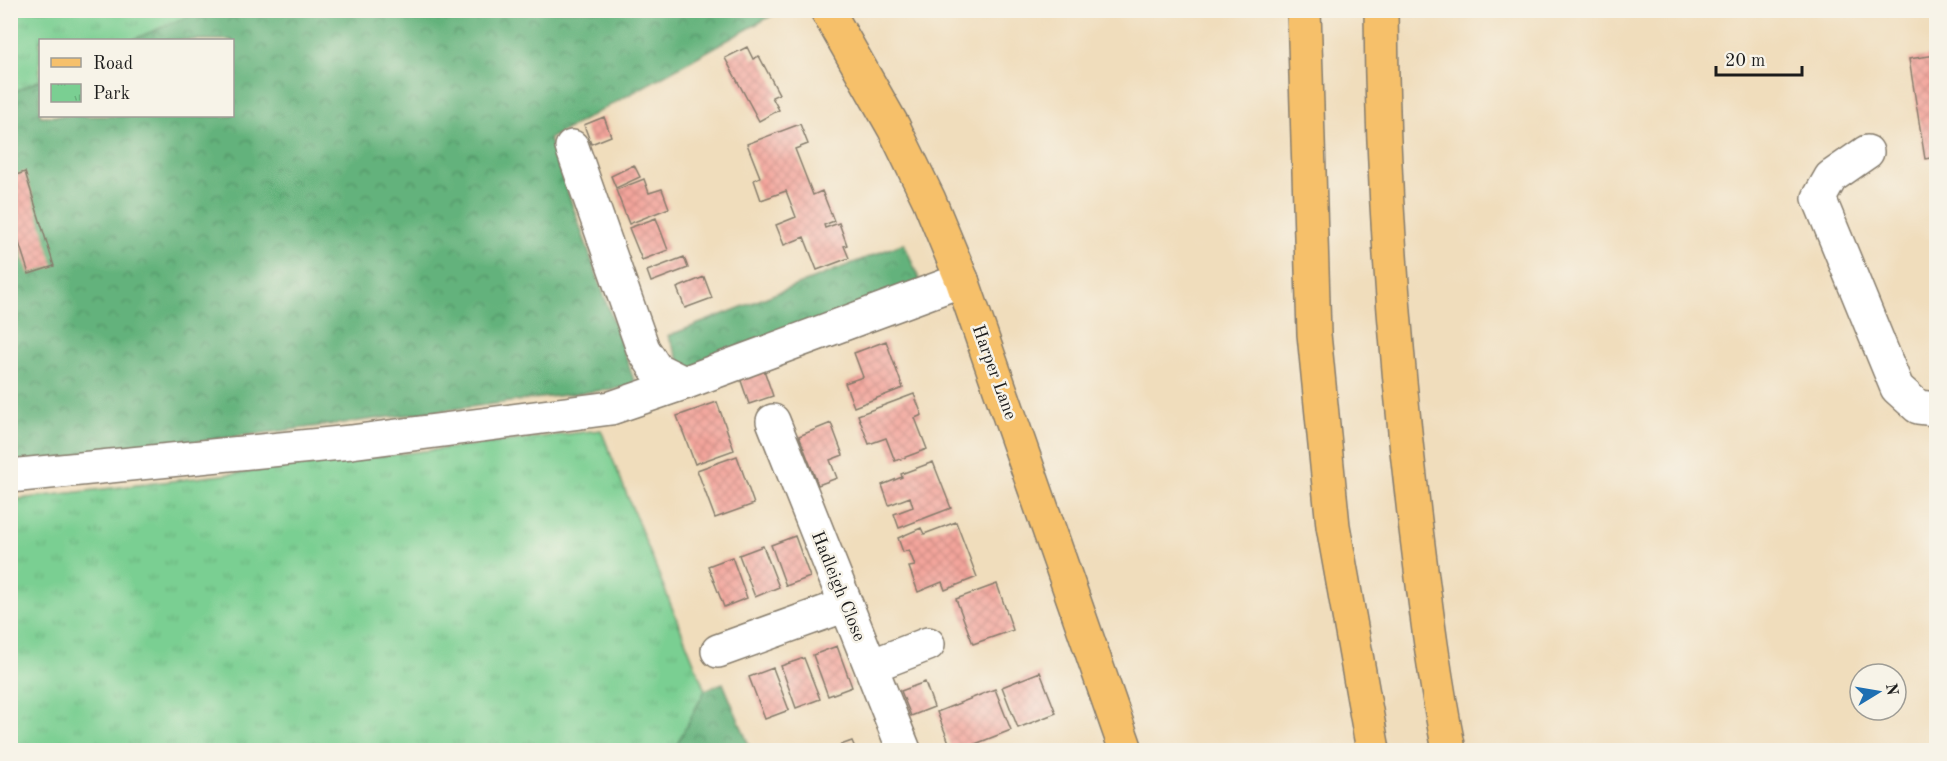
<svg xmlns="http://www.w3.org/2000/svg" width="1947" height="761" font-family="'Old Standard TT',serif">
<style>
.forest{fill:url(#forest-crowns);stroke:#40674c;stroke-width:1.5}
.park{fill:url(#park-tufts);stroke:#4b7657;stroke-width:1.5}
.building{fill:url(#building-cross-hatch)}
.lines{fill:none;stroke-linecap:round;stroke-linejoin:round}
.minor-casing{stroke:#867c6c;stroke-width:36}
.major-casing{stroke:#867c6c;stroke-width:36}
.highway-casing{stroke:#867c6c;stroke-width:36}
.minor{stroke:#fff;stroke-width:33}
.major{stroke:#f6c06b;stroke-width:33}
.highway{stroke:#f6c06b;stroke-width:33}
.labels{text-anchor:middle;stroke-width:5;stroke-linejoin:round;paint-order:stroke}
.street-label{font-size:18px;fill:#1c1c1c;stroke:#f7f3e8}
</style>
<defs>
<pattern id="forest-crowns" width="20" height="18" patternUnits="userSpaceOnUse" patternTransform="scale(1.5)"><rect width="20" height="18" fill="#63b27c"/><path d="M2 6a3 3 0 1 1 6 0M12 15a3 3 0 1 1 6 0" fill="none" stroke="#519065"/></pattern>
<pattern id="park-tufts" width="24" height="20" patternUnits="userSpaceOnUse" patternTransform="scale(1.5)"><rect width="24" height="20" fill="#7acf92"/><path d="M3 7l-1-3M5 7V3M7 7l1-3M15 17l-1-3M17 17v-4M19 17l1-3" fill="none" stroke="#69b17d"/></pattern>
<pattern id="building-cross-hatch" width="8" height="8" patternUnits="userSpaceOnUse" patternTransform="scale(1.5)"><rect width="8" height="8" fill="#f3a59b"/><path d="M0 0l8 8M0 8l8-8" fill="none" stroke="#d08d85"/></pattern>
</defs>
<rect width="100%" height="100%" fill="#f7f3e8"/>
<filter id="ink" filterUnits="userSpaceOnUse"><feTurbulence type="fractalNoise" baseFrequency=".0167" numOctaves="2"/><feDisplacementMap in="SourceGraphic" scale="12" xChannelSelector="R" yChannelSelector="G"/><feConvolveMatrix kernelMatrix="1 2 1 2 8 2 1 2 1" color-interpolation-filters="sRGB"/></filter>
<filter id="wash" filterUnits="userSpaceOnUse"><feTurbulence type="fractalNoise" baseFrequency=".008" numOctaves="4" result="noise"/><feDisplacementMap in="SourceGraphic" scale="24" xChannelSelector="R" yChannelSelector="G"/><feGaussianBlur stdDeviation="1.35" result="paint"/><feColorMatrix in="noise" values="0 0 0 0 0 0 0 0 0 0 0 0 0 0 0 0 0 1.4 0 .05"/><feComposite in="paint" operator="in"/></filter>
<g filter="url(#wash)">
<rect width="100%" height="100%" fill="#f0ddbc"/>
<!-- forest -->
<path class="forest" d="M 770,10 L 773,15 L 549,139 L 636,386 L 11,465 L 10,93 L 40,80 L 40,116 L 232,116 L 232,40 L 132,40 L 198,11 Z
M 904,243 L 920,281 L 693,369 L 681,364 L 668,336 Z
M 723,683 L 751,750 L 674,750 L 705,690 Z"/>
<!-- park -->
<path class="park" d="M 11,10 L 198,10 L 198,12 L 132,40 L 40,40 L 40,80 L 11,93 Z
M 601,430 L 705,690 L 674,750 L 11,750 L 11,500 Z"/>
<g id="blocks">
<!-- building -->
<path class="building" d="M 747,47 L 753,59 L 759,56 L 779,94 L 772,97 L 779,110 L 759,121 L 725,58 Z
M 1936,55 L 1936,157 L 1925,159 L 1909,59 Z
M 604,117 L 611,136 L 591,144 L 584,125 Z
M 800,124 L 808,144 L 795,149 L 813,195 L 822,191 L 834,221 L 824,225 L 825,228 L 839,223 L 847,245 L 844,246 L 849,258 L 817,270 L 804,237 L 784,245 L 776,225 L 796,217 L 786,191 L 761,200 L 754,180 L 760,177 L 747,144 Z
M 634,165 L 640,177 L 616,188 L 611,176 Z
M 25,172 L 54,266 L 29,274 L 10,215 L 10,177 Z
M 644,179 L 649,193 L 662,189 L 669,208 L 629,224 L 616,190 Z
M 656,218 L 668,250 L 642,260 L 629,228 Z
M 684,257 L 688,268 L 651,282 L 647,271 Z
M 704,277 L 712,298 L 685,308 L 677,288 Z
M 886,341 L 903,388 L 854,407 L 845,383 L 863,377 L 854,353 Z
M 764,370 L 773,396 L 749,404 L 740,378 Z
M 914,394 L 922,415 L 915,418 L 927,449 L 895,461 L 886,438 L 869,444 L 858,415 Z
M 717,402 L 734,450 L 695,464 L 677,416 Z
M 831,423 L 843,455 L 830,460 L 837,478 L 818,485 L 799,436 Z
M 737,456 L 754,504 L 715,518 L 697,470 Z
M 933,462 L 951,508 L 899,528 L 894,514 L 913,507 L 910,497 L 889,505 L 882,485 L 902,477 L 901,474 Z
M 956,522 L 977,577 L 945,590 L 942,582 L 918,592 L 909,567 L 915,566 L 909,550 L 903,552 L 898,538 L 921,528 L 924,534 Z
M 795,536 L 810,577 L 786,586 L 771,545 Z
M 763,546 L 779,587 L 755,597 L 739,555 Z
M 732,557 L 747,598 L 724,607 L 708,566 Z
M 997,584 L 1013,630 L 973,644 L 956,599 Z
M 837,646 L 852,687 L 828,696 L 813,655 Z
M 804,658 L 820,699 L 796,708 L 781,666 Z
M 773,668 L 789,710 L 765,719 L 749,677 Z
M 1040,672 L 1056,713 L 1018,728 L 1002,687 Z
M 925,682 L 934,707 L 911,716 L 901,691 Z
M 995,689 L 1011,730 L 960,750 L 952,750 L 937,712 Z
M 852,741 L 856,750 L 827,750 Z"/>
</g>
</g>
<g filter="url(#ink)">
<use href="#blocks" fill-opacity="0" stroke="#867c6c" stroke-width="1.5"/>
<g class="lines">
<!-- minor casing -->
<g class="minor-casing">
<path id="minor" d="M 572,147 L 643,349 L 656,369 L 684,383 L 962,280
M 1867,152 L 1831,177 L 1819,198 L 1897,388 L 1918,407 L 1936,409
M 773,421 L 904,750
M 10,476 L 351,442 L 611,408 L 684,383
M 718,651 L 846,605
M 871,666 L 928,644"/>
</g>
<!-- major casing -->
<g class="major-casing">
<path id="major" d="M 827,10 L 894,128 L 929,200 L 962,280 L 1126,750"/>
</g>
<!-- highway casing -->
<g class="highway-casing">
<path id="highway" d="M 1304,10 L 1314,334 L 1333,526 L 1373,750
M 1381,10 C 1382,178 1394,346 1414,513 C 1424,593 1433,672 1449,750"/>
</g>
<!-- minor -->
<use href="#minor" class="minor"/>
<!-- major -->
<use href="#major" class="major"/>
<!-- highway -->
<use href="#highway" class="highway"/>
</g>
</g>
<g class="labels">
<!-- street labels -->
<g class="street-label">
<text transform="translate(995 372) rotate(70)" y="6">Harper Lane</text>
<text transform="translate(839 586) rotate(68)" y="6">Hadleigh Close</text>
</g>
</g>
<!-- margin -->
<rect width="1947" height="761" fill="none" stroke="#f7f3e8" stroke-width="36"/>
<!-- legend -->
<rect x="39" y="39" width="195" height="78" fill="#f7f3e8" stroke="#9f9d96" stroke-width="1.5"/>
<rect x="51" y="58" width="30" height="9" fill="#f6c06b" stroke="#9f9d96" stroke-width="1.5"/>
<text x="93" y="69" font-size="18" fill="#1c1c1c">Road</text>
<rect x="51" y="84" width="30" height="18" fill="url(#park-tufts)" stroke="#9f9d96" stroke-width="1.5"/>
<text x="93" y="99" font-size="18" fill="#1c1c1c">Park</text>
<!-- north arrow -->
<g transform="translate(1878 692) rotate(79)"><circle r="28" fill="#f7f3e8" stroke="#9f9d96" stroke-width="1.5"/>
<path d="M0-4.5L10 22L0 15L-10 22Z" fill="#1f6fb2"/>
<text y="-9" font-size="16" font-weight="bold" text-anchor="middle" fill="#1c1c1c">N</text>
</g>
<!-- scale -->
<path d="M1716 66v9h86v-9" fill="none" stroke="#1c1c1c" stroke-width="3"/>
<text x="1725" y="66" font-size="18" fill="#1c1c1c" stroke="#f7f3e8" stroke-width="4.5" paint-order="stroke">20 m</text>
</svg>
